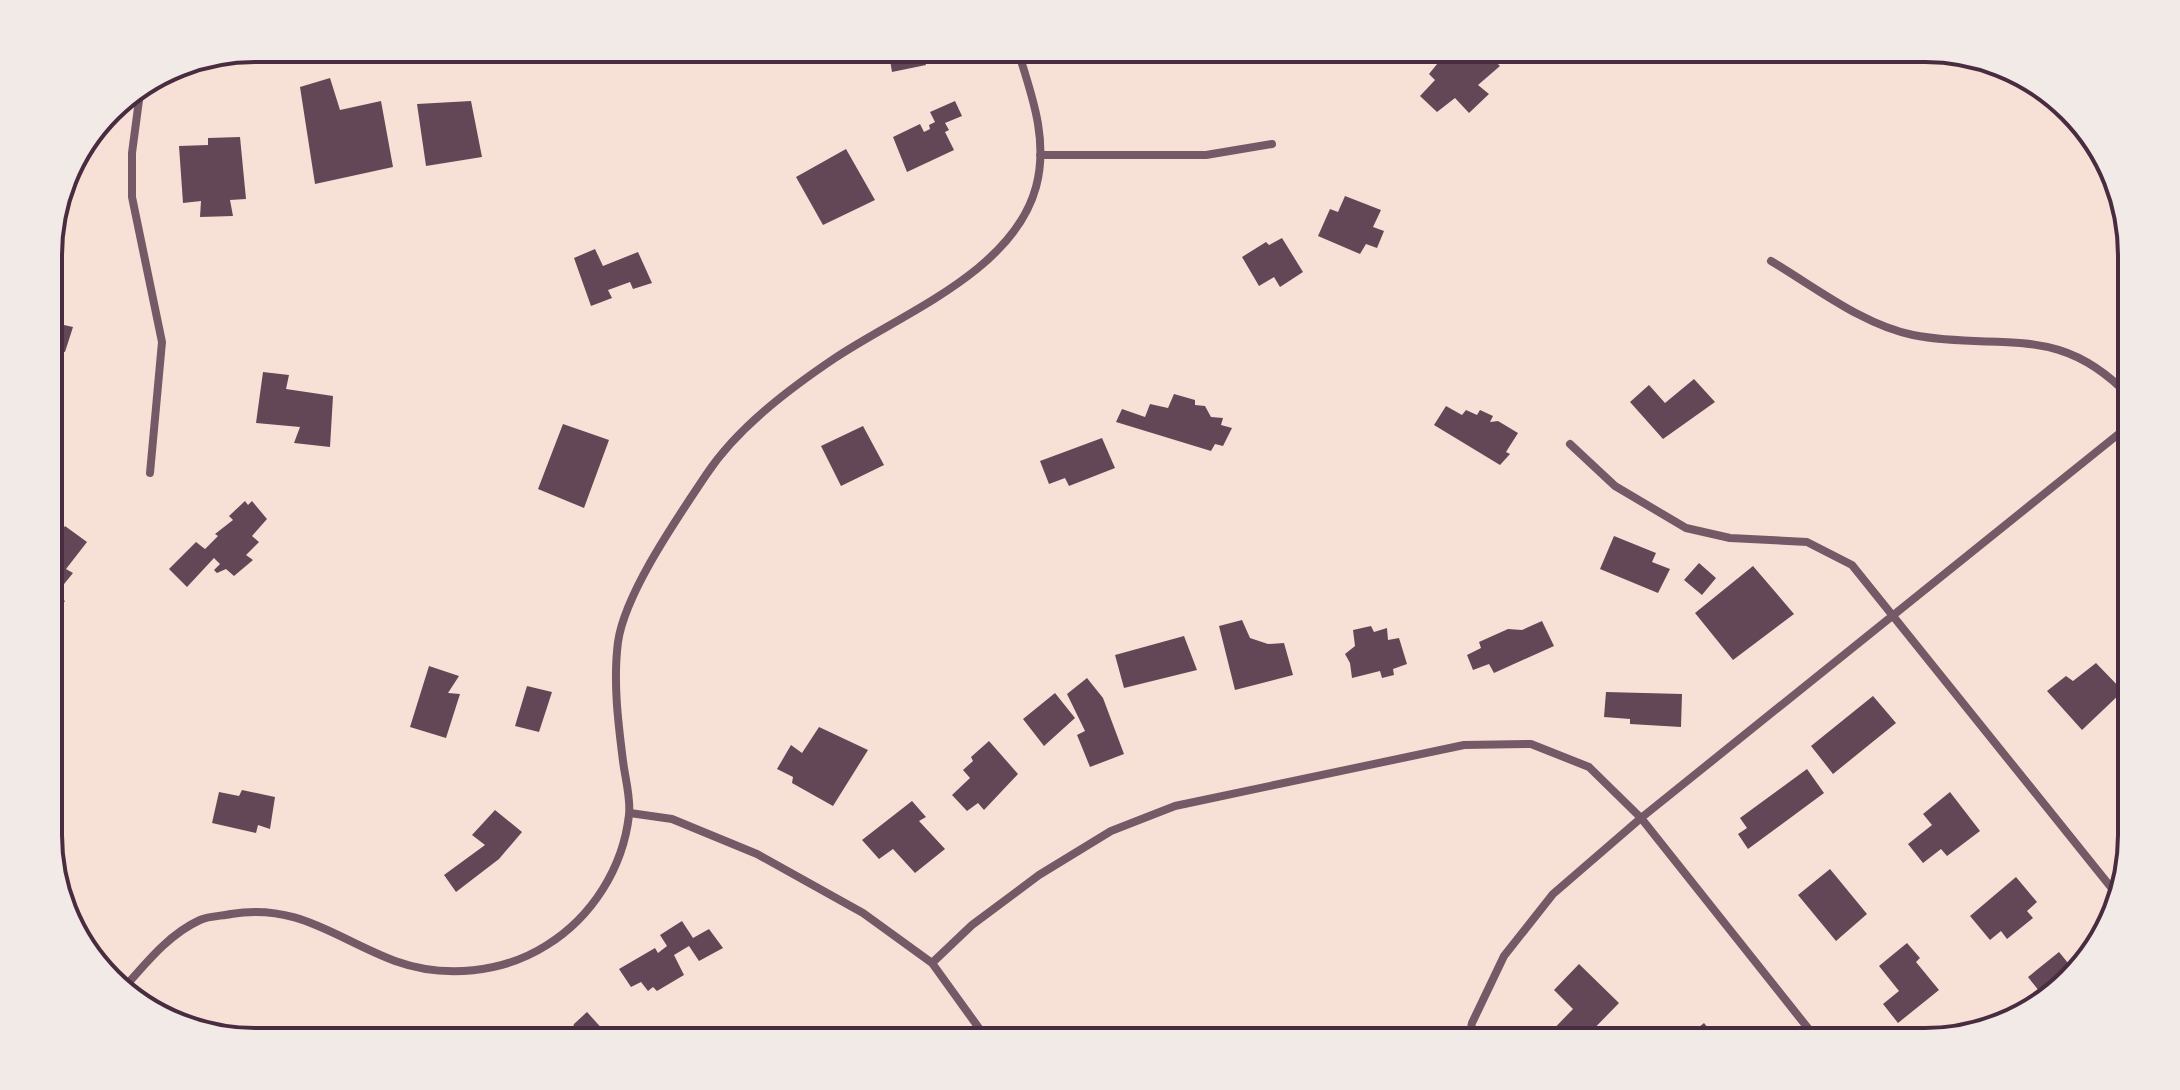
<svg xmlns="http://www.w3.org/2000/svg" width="2180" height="1090" font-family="Mulish,sans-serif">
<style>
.building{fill:#644757}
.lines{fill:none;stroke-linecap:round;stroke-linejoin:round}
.minor{stroke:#755966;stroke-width:8}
.rim{fill:none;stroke:#4a2c40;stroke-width:4}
</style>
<rect width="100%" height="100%" fill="#f7e1d7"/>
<!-- building -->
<path class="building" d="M 888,48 L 922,48 L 926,65 L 892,72 Z
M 1450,48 L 1481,48 L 1500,66 L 1478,85 L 1489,94 L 1469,113 L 1455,98 L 1437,112 L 1420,96 L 1435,80 L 1429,74 Z
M 330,78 L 340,110 L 381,101 L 393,167 L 315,184 L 300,87 Z
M 471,101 L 482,157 L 426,166 L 417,104 Z
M 955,101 L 962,116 L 945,123 L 949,130 L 945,132 L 954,150 L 907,172 L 893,137 L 920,124 L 924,132 L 930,129 L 929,125 L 935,122 L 930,112 Z
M 240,137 L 246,199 L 230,200 L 233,216 L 200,217 L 201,201 L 183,203 L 179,146 L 208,145 L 208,138 Z
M 846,149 L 875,200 L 823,225 L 796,177 Z
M 1345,196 L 1381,210 L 1373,227 L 1384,231 L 1377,248 L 1366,244 L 1360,254 L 1318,236 L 1330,209 L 1338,212 Z
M 1282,238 L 1303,272 L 1280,287 L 1274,277 L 1259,286 L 1242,257 L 1266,242 L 1269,245 Z
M 595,249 L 603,266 L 638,252 L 652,283 L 633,289 L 630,282 L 608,290 L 612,298 L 591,306 L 574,258 Z
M 49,298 L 64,325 L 73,327 L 65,352 L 49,348 Z
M 263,372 L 289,375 L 286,389 L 333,396 L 330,447 L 294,443 L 300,427 L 256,423 Z
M 1694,379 L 1715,402 L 1663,439 L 1630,402 L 1649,385 L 1665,403 Z
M 1174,394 L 1195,400 L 1195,405 L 1205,406 L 1211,417 L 1223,418 L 1221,425 L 1232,428 L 1223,446 L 1215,444 L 1211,451 L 1116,422 L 1122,409 L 1145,417 L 1150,404 L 1168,408 Z
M 1446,406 L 1462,415 L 1466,410 L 1477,415 L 1480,410 L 1493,416 L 1490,422 L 1498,421 L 1518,433 L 1506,452 L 1510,454 L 1500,465 L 1434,425 Z
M 563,424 L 609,440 L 584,508 L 538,489 Z
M 863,426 L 884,465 L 841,486 L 821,446 Z
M 1102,438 L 1115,468 L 1069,486 L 1065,478 L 1049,484 L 1040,461 Z
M 245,501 L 248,505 L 252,501 L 267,519 L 252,536 L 259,542 L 246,555 L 253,560 L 234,576 L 226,569 L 217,573 L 214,570 L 220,564 L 214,558 L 187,587 L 169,569 L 196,542 L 205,549 L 218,536 L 215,534 L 233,520 L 229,516 Z
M 65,526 L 87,542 L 66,569 L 73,573 L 56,594 L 65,601 L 49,622 L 49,546 Z
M 1614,536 L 1656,553 L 1652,562 L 1670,569 L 1658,593 L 1600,569 Z
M 1699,563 L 1716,578 L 1702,595 L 1684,580 Z
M 1753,566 L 1794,614 L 1733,660 L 1695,613 Z
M 1242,620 L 1250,638 L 1268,644 L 1284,643 L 1293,675 L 1235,690 L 1219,626 Z
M 1542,621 L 1554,646 L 1494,673 L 1489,664 L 1473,670 L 1467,655 L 1481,648 L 1479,642 L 1508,629 L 1522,630 Z
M 1371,626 L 1374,632 L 1387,628 L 1388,640 L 1399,638 L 1407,664 L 1393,669 L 1394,675 L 1382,678 L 1380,671 L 1352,678 L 1350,663 L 1345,654 L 1355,646 L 1353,630 Z
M 1184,636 L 1197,670 L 1124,688 L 1115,655 Z
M 2096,663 L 2123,691 L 2082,730 L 2047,691 L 2066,676 L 2073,681 Z
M 429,666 L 459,676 L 448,693 L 460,694 L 446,738 L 410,727 Z
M 1087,678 L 1103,698 L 1124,754 L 1090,767 L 1077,735 L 1085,731 L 1067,694 Z
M 527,686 L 552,692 L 539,732 L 515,726 Z
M 1606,692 L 1682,694 L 1681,727 L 1630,724 L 1630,719 L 1604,717 Z
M 1055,693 L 1075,718 L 1044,746 L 1023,719 Z
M 1873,696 L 1896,723 L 1833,774 L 1811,746 Z
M 819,727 L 868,750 L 833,806 L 792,783 L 793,777 L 777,769 L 791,745 L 802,753 Z
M 989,741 L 1018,774 L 984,810 L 978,803 L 967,811 L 952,795 L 970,778 L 963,770 L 973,761 L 971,757 Z
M 2132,768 L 2132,804 L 2116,781 Z
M 1807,769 L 1824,793 L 1748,849 L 1738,834 L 1747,828 L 1740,818 Z
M 242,790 L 275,797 L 270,829 L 258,825 L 256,833 L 212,823 L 219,792 L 239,796 Z
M 1950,792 L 1980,831 L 1947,856 L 1941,849 L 1923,863 L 1908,844 L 1932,825 L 1923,814 Z
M 912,801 L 926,817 L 919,821 L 945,849 L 915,873 L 893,849 L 879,859 L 862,840 Z
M 495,810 L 522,832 L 499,859 L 456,892 L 444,875 L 485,845 L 472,835 Z
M 1830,869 L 1867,914 L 1836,941 L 1798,895 Z
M 2016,877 L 2037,902 L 2027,911 L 2033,918 L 2007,939 L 2001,931 L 1990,940 L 1970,916 Z
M 682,921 L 693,938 L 709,929 L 723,948 L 699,961 L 689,946 L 674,955 L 684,975 L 657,991 L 653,987 L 648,991 L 641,982 L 631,987 L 619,969 L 655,948 L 658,953 L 667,946 L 660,935 Z
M 1907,943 L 1920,958 L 1916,962 L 1939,990 L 1898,1023 L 1883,1004 L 1899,991 L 1879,966 Z
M 2059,952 L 2073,969 L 2046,1000 L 2028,977 Z
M 1579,964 L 1619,1003 L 1581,1042 L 1541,1042 L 1573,1009 L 1554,990 Z
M 587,1012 L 614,1042 L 579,1042 L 571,1033 L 574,1024 Z
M 1704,1023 L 1719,1042 L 1681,1042 Z
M 561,1028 L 571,1042 L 543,1042 Z"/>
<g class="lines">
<!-- minor -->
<path class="minor" d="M 230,53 L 274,48
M 141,85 L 132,153 L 132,197 L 162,342 L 150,473
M 1040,155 L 1206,155 L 1272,144
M 1771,261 C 1815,287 1863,325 1913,335 C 2000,352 2058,320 2131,398
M 1570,444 L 1615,486 L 1686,528 L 1730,538 L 1807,542 L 1852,565 L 2118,896
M 630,813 L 672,819 L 757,854 L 863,913 L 932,963 L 989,1042
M 932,963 L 972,925 L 1039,875 L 1111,831 L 1175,806 L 1464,745 L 1531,744 L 1589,767 L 1641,818 L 1819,1042
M 124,988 C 146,963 169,934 200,920 C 209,916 222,916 231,914 C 299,903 336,939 395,961 C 445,979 503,973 547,945 C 592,917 623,868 629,815 C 631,798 625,778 623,761 C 618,722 613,681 618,642 C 625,593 678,517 706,475 C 737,428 789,389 835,358 C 900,314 1013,272 1036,187 C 1049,139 1031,93 1017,48
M 1468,1042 L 1472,1023 L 1504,956 L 1553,894 L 1641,818 L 2131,424"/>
</g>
<!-- crop -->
<path d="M0 0H2180V1090H0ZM255 62H1925A193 193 0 0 1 2118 255V835A193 193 0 0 1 1925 1028H255A193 193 0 0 1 62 835V255A193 193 0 0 1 255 62Z" fill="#f1eae7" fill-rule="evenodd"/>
<path class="rim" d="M255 62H1925A193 193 0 0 1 2118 255V835A193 193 0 0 1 1925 1028H255A193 193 0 0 1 62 835V255A193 193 0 0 1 255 62Z"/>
</svg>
